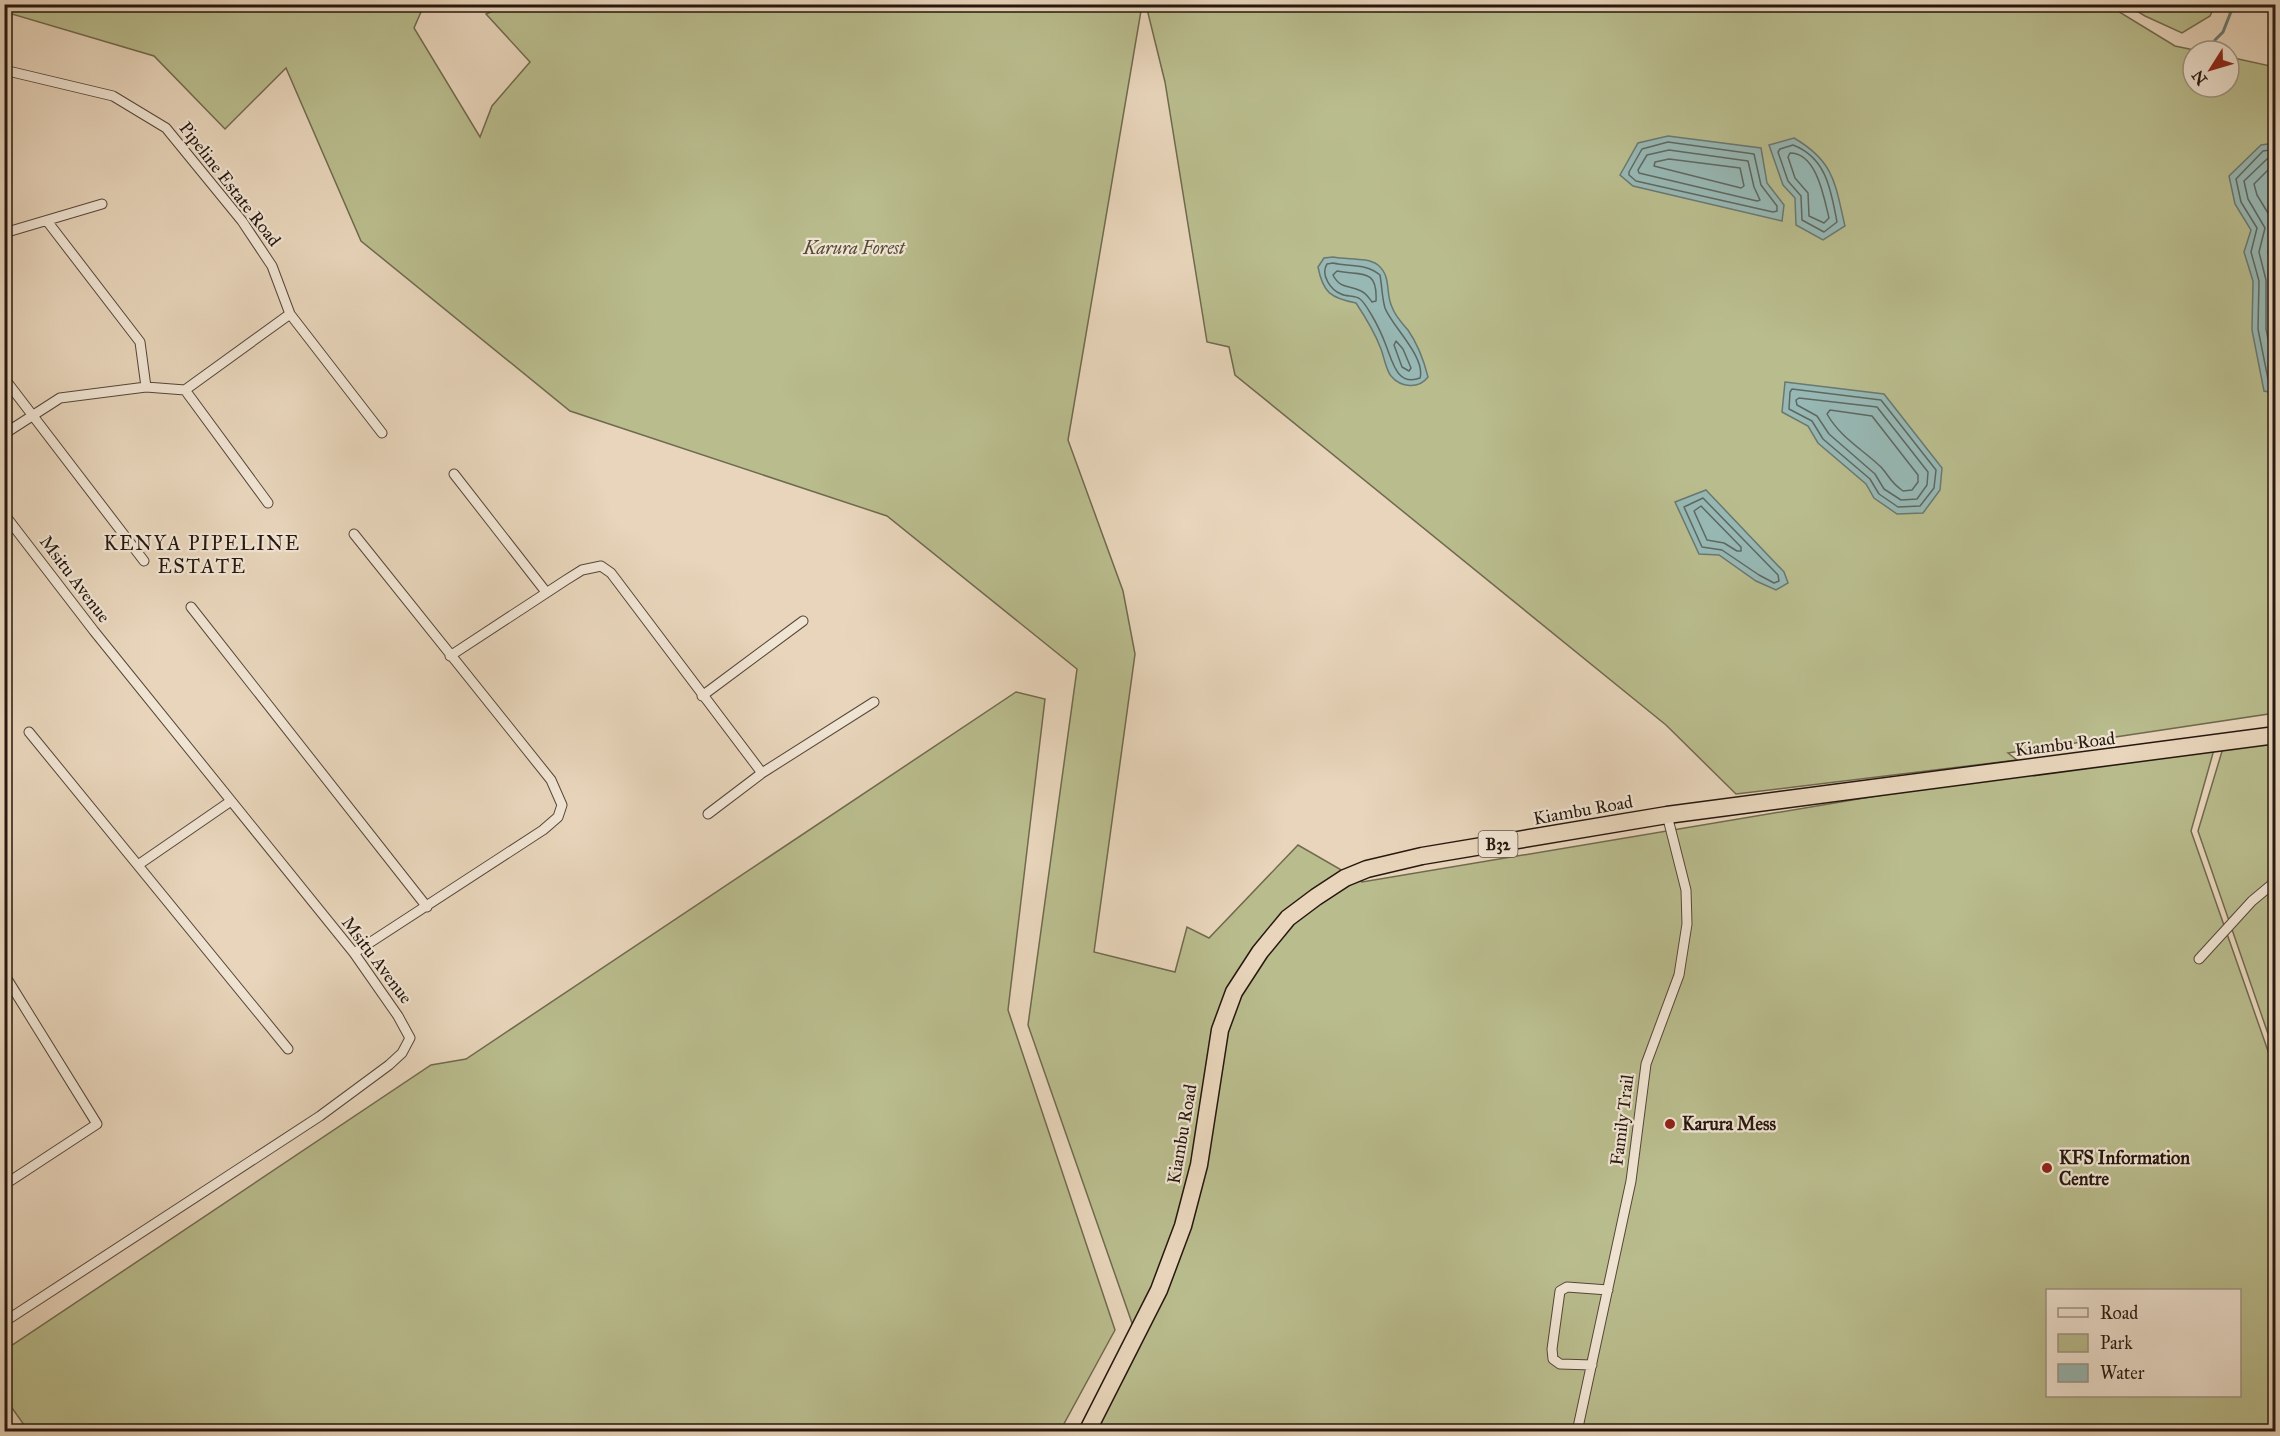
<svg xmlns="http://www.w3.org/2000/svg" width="2280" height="1436" font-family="'IM FELL Great Primer',serif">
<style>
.green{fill:#b9bc8d;stroke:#706a4e;stroke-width:1.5;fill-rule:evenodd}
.water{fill:#97b8b4;stroke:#6a7872;stroke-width:1.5}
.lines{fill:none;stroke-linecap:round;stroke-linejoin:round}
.shore{stroke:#5e6862;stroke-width:1.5}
.stream{stroke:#6a7872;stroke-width:3}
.street-casing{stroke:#56463a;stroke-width:11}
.highway-casing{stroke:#26170f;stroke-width:19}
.street{stroke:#f0e4d3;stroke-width:9}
.highway{stroke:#e8d5bb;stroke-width:16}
.poi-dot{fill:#8f2418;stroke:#f0e4d3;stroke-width:2}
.labels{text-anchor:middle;stroke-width:4.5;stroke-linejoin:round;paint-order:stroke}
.shield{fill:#f0e4d3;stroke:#63544a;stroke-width:1.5}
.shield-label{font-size:16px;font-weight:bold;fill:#26170f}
.street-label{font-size:18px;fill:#26170f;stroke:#f0e4d3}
.park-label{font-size:18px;font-style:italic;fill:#524935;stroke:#f0e4d3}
.poi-label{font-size:18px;font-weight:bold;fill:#26170f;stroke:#f0e4d3;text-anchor:start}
.neighbourhood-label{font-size:20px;letter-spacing:1.5px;fill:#26170f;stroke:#f0e4d3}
</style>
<rect width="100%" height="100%" fill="#e8d5bb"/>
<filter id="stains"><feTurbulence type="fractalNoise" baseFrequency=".00333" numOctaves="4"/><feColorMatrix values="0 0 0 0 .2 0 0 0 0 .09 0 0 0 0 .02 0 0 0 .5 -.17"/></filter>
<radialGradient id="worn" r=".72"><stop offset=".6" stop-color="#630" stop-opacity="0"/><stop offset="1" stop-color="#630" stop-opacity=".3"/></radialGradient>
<!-- green -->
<path class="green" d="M 4,5 L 424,5 L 414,28 L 480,137 L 492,106 L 530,62 L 486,14 L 507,5 L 1142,5 L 1068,440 L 1123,591 L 1135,654 L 1094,952 L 1175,972 L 1187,927 L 1209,938 L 1298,845 L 1362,882 L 2217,739 L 2191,831 L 2275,1071 L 2275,1431 L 1094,1431 L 1140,1346 L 1028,1025 L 1077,669 L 887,516 L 570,411 L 361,241 L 286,68 L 225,129 L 154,56 L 5,12 ZM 2048,1290 L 2240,1290 L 2240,1396 L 2048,1396 Z
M 1146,5 L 2108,5 L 2175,46 L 2199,51 L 2193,51 L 2193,87 L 2229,87 L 2229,57 L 2275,67 L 2275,713 L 2008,753 L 2017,760 L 1736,794 L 1666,725 L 1235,375 L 1229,347 L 1207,342 L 1165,82 Z
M 2127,5 L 2215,5 L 2210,16 L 2182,33 L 2145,16 Z
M 1016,692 L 1045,699 L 1008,1010 L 1115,1330 L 1060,1431 L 29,1432 L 5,1398 L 5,1350 L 431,1065 L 466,1059 Z
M 2275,741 L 2275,1054 L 2198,831 L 2223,748 Z"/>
<!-- water -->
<path class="water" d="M 1668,136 L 1761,148 L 1767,183 L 1784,205 L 1782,221 L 1633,186 L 1620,175 L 1638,143 Z
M 1794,138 C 1835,162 1835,184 1845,226 L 1823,240 L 1796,225 L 1795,198 L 1783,185 L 1769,145 Z
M 2275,143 L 2276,143 L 2275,393 L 2264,391 L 2252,330 L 2253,281 L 2244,252 L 2251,230 L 2235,204 L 2229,176 L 2261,145 Z
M 1333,257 C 1348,260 1367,257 1378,265 C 1392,277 1385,293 1392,307 C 1395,316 1402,323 1408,330 C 1417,343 1424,361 1428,377 C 1419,389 1401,388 1391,376 C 1386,370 1384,357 1381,349 C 1375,333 1366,318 1356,303 C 1331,298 1323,293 1318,267 L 1324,258 Z
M 1785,382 L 1884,394 L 1942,468 L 1940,490 L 1923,513 L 1897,514 L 1874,498 L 1866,484 L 1818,443 L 1808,426 L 1782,412 Z
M 1706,490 L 1784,572 L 1788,583 L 1776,590 L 1756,581 L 1719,555 L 1699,554 L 1675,502 Z"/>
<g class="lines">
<!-- shore -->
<path class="shore" d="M 1668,142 L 1754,154 L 1761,185 L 1777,206 L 1777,211 L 1773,212 L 1636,181 L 1629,175 L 1629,172 L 1642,149 Z
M 1793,145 C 1827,158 1831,191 1837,222 L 1824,232 L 1802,220 L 1801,196 L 1788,181 L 1778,152 L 1780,149 Z
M 2276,149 L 2263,151 L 2236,179 L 2241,202 L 2257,228 L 2251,252 L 2259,281 L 2258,329 L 2269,384 L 2276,387
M 1669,150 L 1748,161 L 1754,187 L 1760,200 L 1757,201 L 1639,173 L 1638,170 L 1647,155 Z
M 1790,153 C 1817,153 1824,198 1829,218 L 1824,223 L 1809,216 L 1808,193 L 1795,178 L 1788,157 Z
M 2276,157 L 2267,159 L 2244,181 L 2248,199 L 2265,228 L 2259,252 L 2266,280 L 2266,329 L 2276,378
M 1669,159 L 1740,168 L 1744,186 L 1741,188 L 1654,166 L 1655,162 Z
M 2276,166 L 2271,167 L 2254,184 L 2257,195 L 2271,218 L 2274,227 L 2268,252 L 2275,278 L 2276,333
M 1333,263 C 1350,267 1366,263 1380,275 C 1382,286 1382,298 1385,308 C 1391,325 1426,357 1420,378 C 1398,386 1393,364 1387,348 C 1383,337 1377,324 1371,314 C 1368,309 1364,302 1360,299 C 1355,295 1347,297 1341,294 C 1331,290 1320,275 1327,264 Z
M 1337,271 C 1360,276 1378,267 1376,301 L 1372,302 C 1369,298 1366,293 1361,291 C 1349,285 1340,289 1333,275 Z
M 1396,341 L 1403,349 L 1411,368 L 1409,371 L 1402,367 L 1394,345 Z
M 1792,389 L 1881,400 L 1936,470 L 1934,488 L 1920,506 L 1898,507 L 1879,494 L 1870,479 L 1823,439 L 1812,421 L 1789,409 L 1790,392 Z
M 1799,398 L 1877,407 L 1928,472 L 1927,485 L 1917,499 L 1901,500 L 1884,489 L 1875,474 L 1829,434 L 1817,416 L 1797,405 L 1796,400 Z
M 1830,410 L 1872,416 L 1918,475 L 1918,482 L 1912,490 L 1903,491 C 1890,482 1890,477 1881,467 C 1862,449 1840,437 1827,414 Z
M 1703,498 L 1778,575 L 1779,581 L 1774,583 L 1759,575 L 1722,550 L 1702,547 L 1684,507 Z
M 1701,506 L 1741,547 L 1741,551 L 1737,551 L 1724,543 L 1707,540 L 1694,511 Z"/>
<!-- stream -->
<path class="stream" d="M 2210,51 L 2215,40 L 2223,32 L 2234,4
M 2199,89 L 2200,87"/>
<!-- street casing -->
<g class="street-casing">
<path id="street" d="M 4,70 L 113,96 L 166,128 L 242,221 L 272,266 L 290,314 L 382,433
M 47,221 L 140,342 L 146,387
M 4,233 L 102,204
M 4,378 L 144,561
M 185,390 L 268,503
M 4,434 L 60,398 L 146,387 L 185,390 L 290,314
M 454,474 L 546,592
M 4,514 L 94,631 L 354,953 L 398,1016 L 410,1038 L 402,1053 L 389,1065 L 320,1116 L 4,1322
M 191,607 L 427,907
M 450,656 L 566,580 L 582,570 L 601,566 L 611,573 L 762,773
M 702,696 L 803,621
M 29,732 L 288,1049
M 708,814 L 762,773 L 874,702
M 138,865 L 231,801
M 354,953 L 543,830 L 558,817 L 562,805 L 551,780 L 354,534
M 2199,959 L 2252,901 L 2276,881
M 4,974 L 97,1124 L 4,1185
M 1592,1365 L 1560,1364 L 1553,1359 L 1552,1349 L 1560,1291 L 1567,1287 L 1608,1290
M 1577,1432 L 1631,1181 L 1646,1064 L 1679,975 L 1687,924 L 1686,890 L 1667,815"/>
</g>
<!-- highway casing -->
<g class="highway-casing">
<path id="highway" d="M 1087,1432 L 1159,1290 L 1183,1226 L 1199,1165 L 1220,1030 L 1234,992 L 1260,952 L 1288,918 L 1316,897 L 1345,878 L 1367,869 L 1422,856 L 1667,815 L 2276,735"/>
</g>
<!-- street -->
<use href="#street" class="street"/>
<!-- highway -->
<use href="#highway" class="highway"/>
</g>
<!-- markers -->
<g class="poi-dot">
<circle cx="1670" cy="1124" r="6"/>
<circle cx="2047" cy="1168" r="6"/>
</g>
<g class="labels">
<!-- shield labels -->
<rect class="shield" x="1478.5" y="831" width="39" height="26" rx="4.5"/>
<g class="shield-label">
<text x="1498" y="850">B32</text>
</g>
<!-- street labels -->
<g class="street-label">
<text transform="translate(230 184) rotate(52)" y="6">Pipeline Estate Road</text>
<text transform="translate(75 579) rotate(53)" y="6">Msitu Avenue</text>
<text transform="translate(2065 744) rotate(-7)" y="6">Kiambu Road</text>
<text transform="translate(1583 810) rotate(-10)" y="6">Kiambu Road</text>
<text transform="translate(377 960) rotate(53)" y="6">Msitu Avenue</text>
<text transform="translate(1622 1120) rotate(-83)" y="6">Family Trail</text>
<text transform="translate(1182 1134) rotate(-80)" y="6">Kiambu Road</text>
</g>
<!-- park labels -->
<g class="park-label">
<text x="854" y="254">Karura Forest</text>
</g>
<!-- poi labels -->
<g class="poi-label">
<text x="1682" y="1130">Karura Mess</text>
<text x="2059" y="1164">KFS Information<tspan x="2059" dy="21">Centre</tspan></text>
</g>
<!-- neighbourhood labels -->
<g class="neighbourhood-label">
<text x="202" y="550">KENYA PIPELINE<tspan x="202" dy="23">ESTATE</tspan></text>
</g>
</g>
<!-- margin -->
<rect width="2280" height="1436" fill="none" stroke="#e8d5bb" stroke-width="24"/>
<rect x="6" y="6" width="2268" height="1424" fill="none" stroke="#26170f" stroke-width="3"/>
<rect x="12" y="12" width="2256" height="1412" fill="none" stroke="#26170f" stroke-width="1.5"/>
<!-- legend -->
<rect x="2046" y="1289" width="195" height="108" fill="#f0e4d3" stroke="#9f9285" stroke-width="1.5"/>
<rect x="2058" y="1308" width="30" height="9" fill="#f0e4d3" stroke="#9f9285" stroke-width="1.5"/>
<text x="2100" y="1319" font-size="18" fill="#26170f">Road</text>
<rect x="2058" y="1334" width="30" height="18" fill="#b9bc8d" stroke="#9f9285" stroke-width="1.5"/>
<text x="2100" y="1349" font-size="18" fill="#26170f">Park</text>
<rect x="2058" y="1364" width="30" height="18" fill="#97b8b4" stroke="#9f9285" stroke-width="1.5"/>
<text x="2100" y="1379" font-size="18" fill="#26170f">Water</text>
<!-- north arrow -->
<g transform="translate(2211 69) rotate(233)"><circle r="28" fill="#f0e4d3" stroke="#9f9285" stroke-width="1.5"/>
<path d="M0-4.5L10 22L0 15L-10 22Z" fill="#8f2418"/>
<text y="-9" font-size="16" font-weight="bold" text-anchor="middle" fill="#26170f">N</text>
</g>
<rect width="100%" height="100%" filter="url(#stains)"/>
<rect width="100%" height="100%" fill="url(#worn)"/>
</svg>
